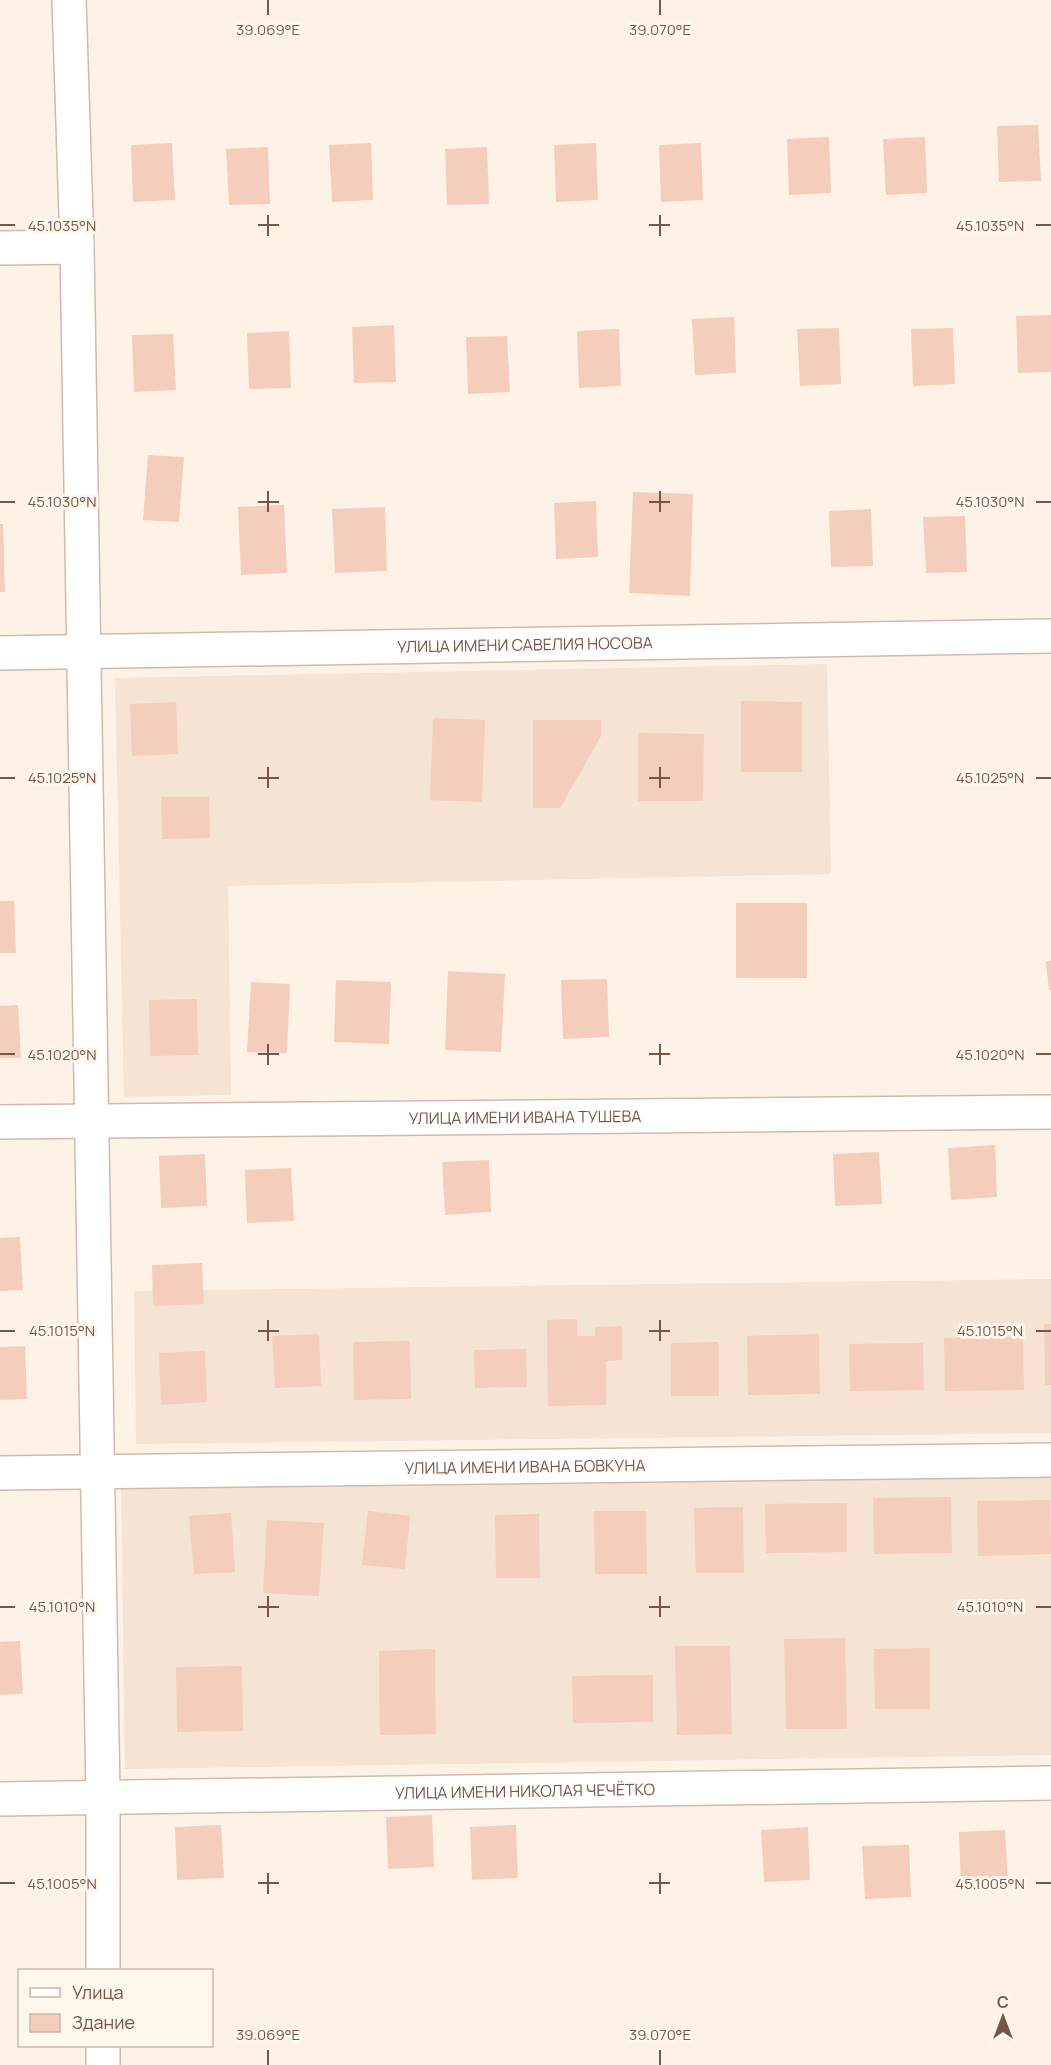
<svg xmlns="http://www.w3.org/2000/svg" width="1051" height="2065" font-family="Manrope,sans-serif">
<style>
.residential{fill:#f5e3d3}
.building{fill:#f4cdbc}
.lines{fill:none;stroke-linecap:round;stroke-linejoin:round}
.minor-casing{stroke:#d1baad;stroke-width:36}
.minor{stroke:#fff;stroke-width:33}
.ticks{fill:none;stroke:#775549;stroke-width:2}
.labels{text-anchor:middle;stroke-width:6;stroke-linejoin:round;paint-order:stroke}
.street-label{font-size:16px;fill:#775549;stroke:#fff6ec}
.ticks-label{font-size:15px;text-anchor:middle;fill:#775549;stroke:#fff6ec;stroke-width:6;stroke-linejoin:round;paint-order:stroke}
</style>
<rect width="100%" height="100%" fill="#fdf2e5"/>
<!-- residential -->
<path class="residential" d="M 827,664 L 831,874 L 228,886 L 231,1095 L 124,1097 L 115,678 Z
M 1051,1279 L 1051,1433 L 136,1444 L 134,1291 Z
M 1051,1471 L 1051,1755 L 125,1769 L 121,1485 Z"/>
<!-- building -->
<path class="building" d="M 1038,125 L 1041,181 L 999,182 L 997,126 Z
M 829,137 L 831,193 L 789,195 L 787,139 Z
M 925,137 L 927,193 L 886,195 L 883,139 Z
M 172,143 L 175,200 L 133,202 L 131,145 Z
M 371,143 L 373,200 L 332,202 L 329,145 Z
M 596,143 L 598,200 L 556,202 L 554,145 Z
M 701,143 L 703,200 L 661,202 L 659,145 Z
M 268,147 L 270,204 L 229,205 L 226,149 Z
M 487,147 L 489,204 L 447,205 L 445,149 Z
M 1051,315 L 1051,372 L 1018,373 L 1016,316 Z
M 734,317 L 736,373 L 695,375 L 692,319 Z
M 394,325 L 396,382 L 354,383 L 352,327 Z
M 839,328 L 841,384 L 800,386 L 797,329 Z
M 953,328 L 955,384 L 913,386 L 911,329 Z
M 619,329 L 621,386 L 579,388 L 577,331 Z
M 289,331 L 291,388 L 249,389 L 247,333 Z
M 173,334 L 176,390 L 134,392 L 132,335 Z
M 507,336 L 510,392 L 468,394 L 466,337 Z
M 148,455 L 184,457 L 179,522 L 143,520 Z
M 633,492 L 693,494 L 690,596 L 629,593 Z
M 596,501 L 598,557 L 556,559 L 554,503 Z
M 284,505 L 287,573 L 241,575 L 238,507 Z
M 385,507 L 387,571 L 335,573 L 332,509 Z
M 871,509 L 873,566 L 831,567 L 829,511 Z
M 965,516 L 967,572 L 926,573 L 923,517 Z
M 0,524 L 3,524 L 5,592 L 0,592 Z
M 741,701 L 802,702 L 802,772 L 741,772 Z
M 176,702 L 178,754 L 132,756 L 130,704 Z
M 433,718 L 485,720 L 482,802 L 430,800 Z
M 533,720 L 601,720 L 601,736 L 560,808 L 533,808 Z
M 638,733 L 704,734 L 703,801 L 638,801 Z
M 161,797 L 209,797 L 210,838 L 162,839 Z
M 0,901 L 14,901 L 16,953 L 0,953 Z
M 736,903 L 807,903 L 807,978 L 736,978 Z
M 1046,961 L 1051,961 L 1051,990 L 1049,990 Z
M 448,971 L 505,974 L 501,1052 L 445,1050 Z
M 607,979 L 609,1037 L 563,1039 L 561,980 Z
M 336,980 L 391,982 L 389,1044 L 334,1042 Z
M 251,982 L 290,984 L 287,1053 L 247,1052 Z
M 197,999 L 198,1055 L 150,1056 L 149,1000 Z
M 18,1005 L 21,1058 L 0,1058 L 0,1006 Z
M 995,1145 L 997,1197 L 951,1200 L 948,1148 Z
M 879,1152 L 882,1204 L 835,1206 L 833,1154 Z
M 205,1154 L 207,1206 L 161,1208 L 159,1156 Z
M 489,1160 L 491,1212 L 445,1215 L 442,1162 Z
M 291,1168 L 294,1221 L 247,1223 L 245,1170 Z
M 20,1237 L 23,1290 L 0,1291 L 0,1238 Z
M 202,1263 L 204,1304 L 153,1306 L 152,1265 Z
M 577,1319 L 577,1336 L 595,1336 L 595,1327 L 622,1326 L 622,1360 L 606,1361 L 606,1405 L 548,1406 L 547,1320 Z
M 1044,1324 L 1051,1324 L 1051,1385 L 1045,1385 Z
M 319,1334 L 321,1386 L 275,1388 L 272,1336 Z
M 819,1334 L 820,1394 L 748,1395 L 747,1336 Z
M 1023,1337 L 1024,1390 L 945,1391 L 944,1338 Z
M 410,1341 L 411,1399 L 354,1400 L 353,1342 Z
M 719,1342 L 719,1396 L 671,1396 L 671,1343 Z
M 923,1343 L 924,1390 L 850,1391 L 849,1344 Z
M 25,1346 L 27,1399 L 0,1400 L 0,1347 Z
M 526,1349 L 527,1387 L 475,1388 L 474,1350 Z
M 205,1351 L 207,1402 L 161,1405 L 159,1353 Z
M 951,1497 L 952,1553 L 874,1554 L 873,1498 Z
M 1050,1500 L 1051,1554 L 978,1556 L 977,1501 Z
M 847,1503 L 847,1552 L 766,1553 L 765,1504 Z
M 743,1507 L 744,1573 L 696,1573 L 694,1508 Z
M 368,1511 L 410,1516 L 405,1569 L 362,1565 Z
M 594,1511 L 646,1511 L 647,1574 L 595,1574 Z
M 231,1513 L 235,1572 L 194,1574 L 189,1516 Z
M 539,1514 L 540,1578 L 496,1578 L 495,1515 Z
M 267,1520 L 324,1523 L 319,1596 L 263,1593 Z
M 845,1638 L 847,1729 L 786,1729 L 784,1639 Z
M 20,1641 L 23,1694 L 0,1695 L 0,1642 Z
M 675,1646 L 730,1646 L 732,1734 L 677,1735 Z
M 930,1648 L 930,1709 L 875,1709 L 874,1649 Z
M 435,1649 L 436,1734 L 380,1735 L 379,1651 Z
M 242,1666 L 243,1731 L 177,1732 L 176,1667 Z
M 653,1675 L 653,1722 L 573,1723 L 572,1676 Z
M 432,1815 L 434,1867 L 388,1869 L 386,1817 Z
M 221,1825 L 224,1878 L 177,1880 L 175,1827 Z
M 516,1825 L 518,1878 L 472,1880 L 470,1827 Z
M 808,1827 L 810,1880 L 764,1882 L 761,1830 Z
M 1005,1830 L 1008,1882 L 961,1884 L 959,1832 Z
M 909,1845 L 911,1897 L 865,1899 L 862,1846 Z"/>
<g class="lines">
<!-- minor casing -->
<g class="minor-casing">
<g id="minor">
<path d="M 69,0 L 77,247 L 103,1797 L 103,1970"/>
<path d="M 0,248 L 77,247"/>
<path id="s1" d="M 0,653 L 1051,636"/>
<path id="s2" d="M 0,1122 L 1051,1112"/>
<path id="s3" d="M 0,1473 L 1051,1460"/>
<path id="s4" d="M 0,1799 L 1051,1783"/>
<path d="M 103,2046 L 103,2065"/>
</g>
</g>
<!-- minor -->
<use href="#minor" class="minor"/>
</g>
<!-- ticks -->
<path class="ticks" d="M 268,0 L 268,15M 660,0 L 660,15M 268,215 L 268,236M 660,215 L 660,236M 0,225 L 15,225M 258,225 L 279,225M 649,225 L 670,225M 1036,225 L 1051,225M 268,491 L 268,512M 660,491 L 660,512M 0,502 L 15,502M 258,502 L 279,502M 649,502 L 670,502M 1036,502 L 1051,502M 268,767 L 268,788M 660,767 L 660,788M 0,778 L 15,778M 258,778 L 279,778M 649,778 L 670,778M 1036,778 L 1051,778M 268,1044 L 268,1065M 660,1044 L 660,1065M 0,1054 L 15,1054M 258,1054 L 279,1054M 649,1054 L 670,1054M 1036,1054 L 1051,1054M 268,1320 L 268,1341M 660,1320 L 660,1341M 0,1331 L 15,1331M 258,1331 L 279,1331M 649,1331 L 670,1331M 1036,1331 L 1051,1331M 268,1596 L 268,1617M 660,1596 L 660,1617M 0,1607 L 15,1607M 258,1607 L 279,1607M 649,1607 L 670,1607M 1036,1607 L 1051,1607M 268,1873 L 268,1894M 660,1873 L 660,1894M 0,1883 L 15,1883M 258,1883 L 279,1883M 649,1883 L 670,1883M 1036,1883 L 1051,1883M 268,2050 L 268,2065M 660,2050 L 660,2065"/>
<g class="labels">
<!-- street labels -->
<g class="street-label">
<text dy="6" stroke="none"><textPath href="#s1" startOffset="525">УЛИЦА ИМЕНИ САВЕЛИЯ НОСОВА</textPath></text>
<text dy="6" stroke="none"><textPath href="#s2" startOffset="525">УЛИЦА ИМЕНИ ИВАНА ТУШЕВА</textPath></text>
<text dy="6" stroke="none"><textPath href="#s3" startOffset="525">УЛИЦА ИМЕНИ ИВАНА БОВКУНА</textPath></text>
<text dy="6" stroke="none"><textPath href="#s4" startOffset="525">УЛИЦА ИМЕНИ НИКОЛАЯ ЧЕЧЁТКО</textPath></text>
</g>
</g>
<g class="ticks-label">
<text x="268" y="35">39.069°E</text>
<text x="660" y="35">39.070°E</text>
<text x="62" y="231">45.1035°N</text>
<text x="990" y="231">45.1035°N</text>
<text x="62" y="507">45.1030°N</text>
<text x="990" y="507">45.1030°N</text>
<text x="62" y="783">45.1025°N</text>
<text x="990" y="783">45.1025°N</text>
<text x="62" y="1060">45.1020°N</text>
<text x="990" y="1060">45.1020°N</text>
<text x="62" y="1336">45.1015°N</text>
<text x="990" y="1336">45.1015°N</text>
<text x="62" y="1612">45.1010°N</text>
<text x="990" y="1612">45.1010°N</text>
<text x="62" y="1889">45.1005°N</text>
<text x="990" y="1889">45.1005°N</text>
<text x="268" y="2040">39.069°E</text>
<text x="660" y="2040">39.070°E</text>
</g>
<!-- legend -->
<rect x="18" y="1969" width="195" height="78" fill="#fff6ec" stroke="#c9b6ab" stroke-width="1.5"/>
<rect x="30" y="1988" width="30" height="9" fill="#ffffff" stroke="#c9b6ab" stroke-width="1.5"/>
<text x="72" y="1999" font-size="18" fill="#775549">Улица</text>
<rect x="30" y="2014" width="30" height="18" fill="#f4cdbc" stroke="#c9b6ab" stroke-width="1.5"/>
<text x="72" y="2029" font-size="18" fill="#775549">Здание</text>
<!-- north arrow -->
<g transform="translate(1003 2017)" stroke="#fff6ec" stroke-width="4.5" paint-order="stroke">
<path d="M0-4.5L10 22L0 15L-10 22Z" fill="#775549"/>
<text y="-9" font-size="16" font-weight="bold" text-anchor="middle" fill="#775549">С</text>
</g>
</svg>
